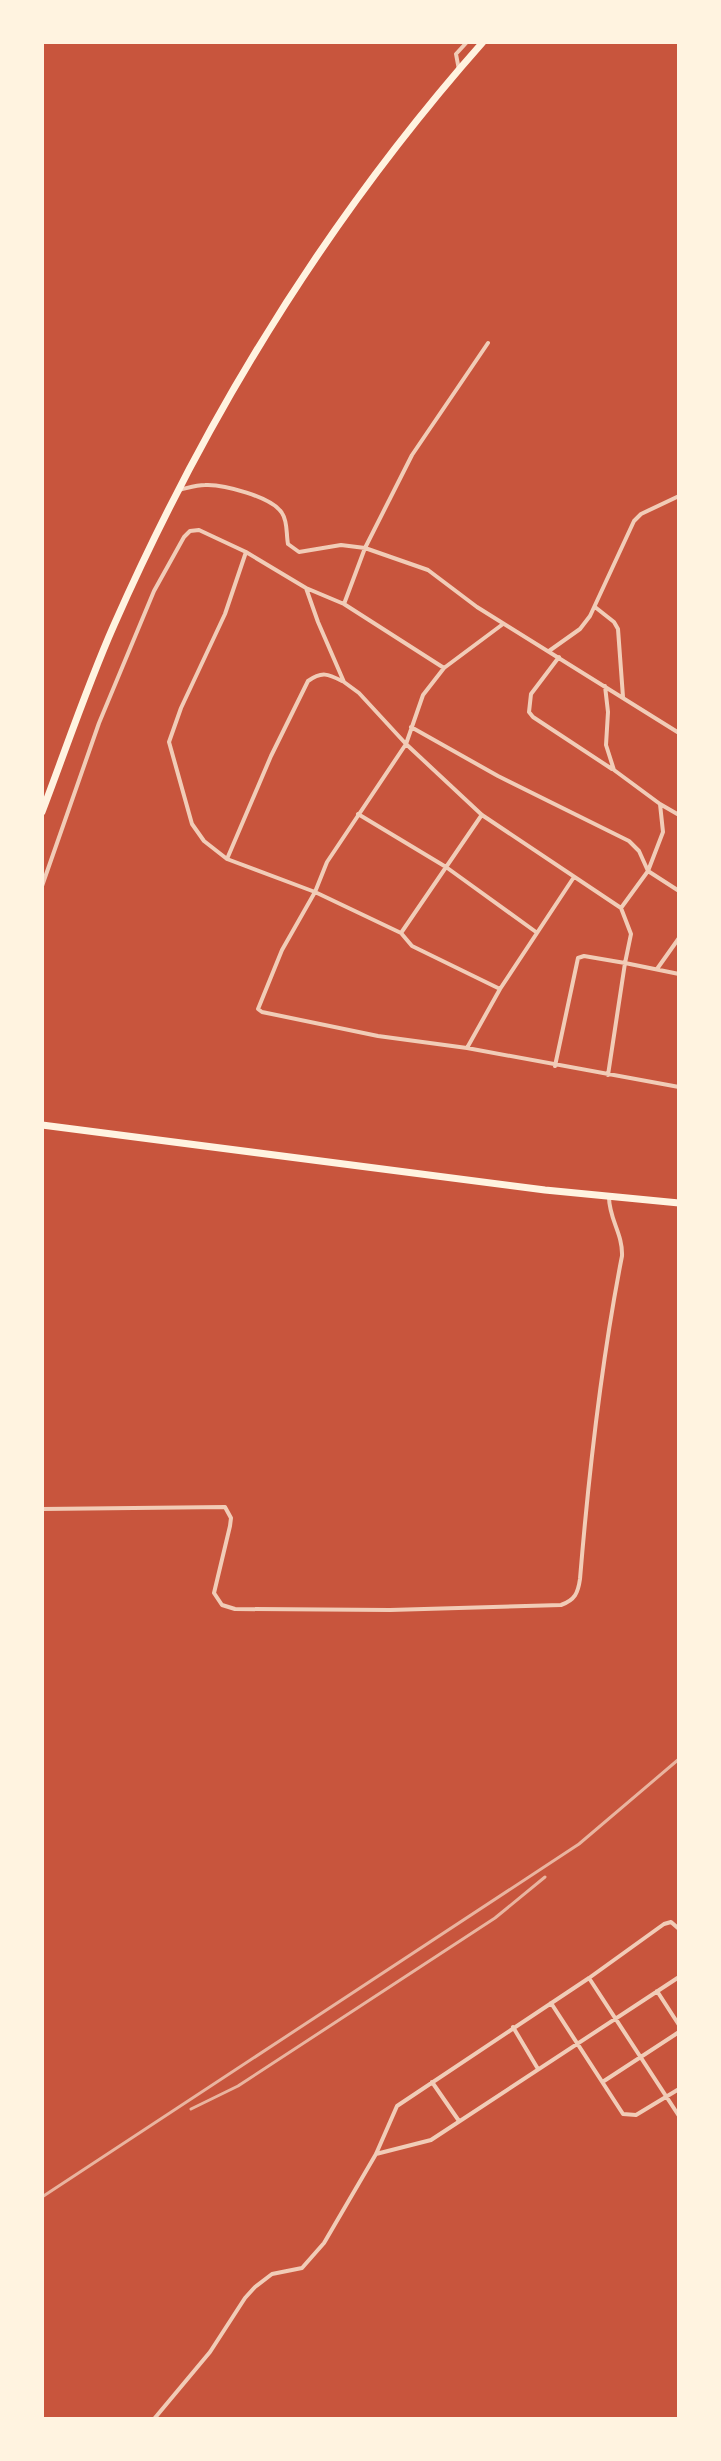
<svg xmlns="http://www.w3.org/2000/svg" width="721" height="2461" font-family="'Archivo Narrow',sans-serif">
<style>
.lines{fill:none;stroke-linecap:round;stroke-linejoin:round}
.minor{stroke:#f1ccb7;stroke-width:4}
.primary{stroke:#fff3e0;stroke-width:7}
.rail{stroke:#e9b49f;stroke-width:3}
</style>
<rect width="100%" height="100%" fill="#c8553d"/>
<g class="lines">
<!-- minor -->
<path class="minor" d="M 459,70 L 456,54 L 467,42
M 179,490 C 188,488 196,485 205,485 C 223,484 272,497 282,513 C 288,522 286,534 288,544 L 299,552 L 341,545 L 365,548 L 428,570 L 477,607 L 679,733
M 246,552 L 225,614 L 181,708 L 169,742 L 192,824 L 204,841 L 227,859 L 315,892 L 401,933 L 412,946 L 500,989
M 306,588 L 318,622 L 344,682 L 359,693 L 406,744 L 482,815 L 621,908
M 344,604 L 365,548 L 412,455 L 488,343
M 595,607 L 614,622 L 618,629 L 623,697
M 503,624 L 444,668 L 423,695 L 406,744 L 327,862 L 315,892 L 282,950 L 258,1009 L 262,1012 L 378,1036 L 467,1048 L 679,1087
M 549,651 L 580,629 L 590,616 L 634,521 L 641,514 L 679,496
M 559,657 L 531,694 L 529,712 L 533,717 L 612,769
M 605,686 L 608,712 L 606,745 L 614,770 L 660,804 L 663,832 L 648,871 L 679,891
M 411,727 L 498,776 L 629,841 L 639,851 L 648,871 L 621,908 L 631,934 L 625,963 L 679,974
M 660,804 L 679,815
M 358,814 L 446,867 L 536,932
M 227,859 L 271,756 L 308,681 C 322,671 328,674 342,681
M 42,886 L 99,723 L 154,591 L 184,537 L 190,531 L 199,530 L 246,552 L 306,588 L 344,604 L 444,668
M 401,933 L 481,816
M 657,969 L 679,938
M 467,1048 L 500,989 L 574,877
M 555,1066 L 578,958 L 584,956 L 625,963 L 608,1075
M 42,1509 L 225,1507 L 231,1518 L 230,1526 L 214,1593 L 222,1605 L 235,1609 L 390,1610 L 561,1605 C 575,1600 578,1593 580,1579 C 589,1470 601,1363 622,1256 C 623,1234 609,1219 609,1197
M 589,1978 L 679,2116
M 657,1991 L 679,2025
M 551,2003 L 623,2114 L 636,2115 L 679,2089
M 513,2027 L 538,2069
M 604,2081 L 679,2032
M 432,2082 L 459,2121
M 376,2154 L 431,2140 L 679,1977
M 154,2419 L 210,2352 L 245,2298 L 255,2287 L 272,2274 L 302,2268 L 324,2243 L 376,2154 L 397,2106 L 589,1978 L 664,1924 L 671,1922 L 679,1929"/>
<!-- primary -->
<path class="primary" d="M 42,812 C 66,749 87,686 114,625 C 208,412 329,216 483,42
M 42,1125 L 545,1190 L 679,1203"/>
<!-- rail -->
<path class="rail" d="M 191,2109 L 238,2086 L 495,1918 L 545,1877
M 42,2197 L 579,1844 L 679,1759"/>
</g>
<!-- border -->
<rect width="721" height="2461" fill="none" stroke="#fff3e0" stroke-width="88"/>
</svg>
